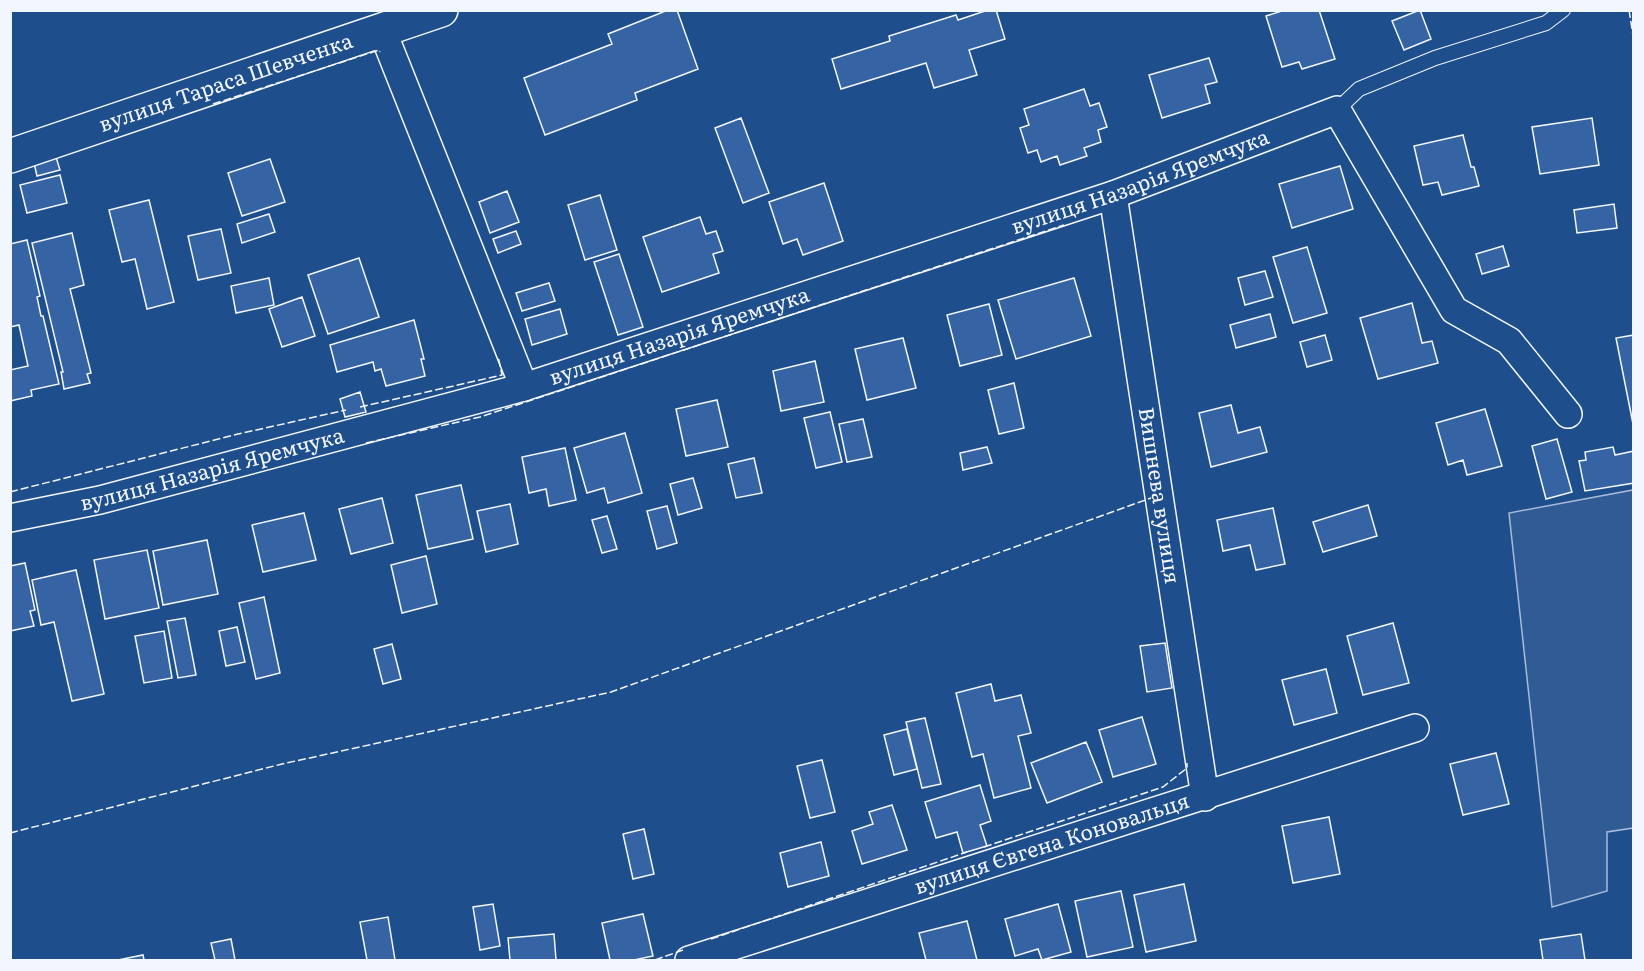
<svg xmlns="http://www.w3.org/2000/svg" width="1644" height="971" font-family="Literata,serif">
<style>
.built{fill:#305b95;stroke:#a8bbd7;stroke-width:1.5}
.building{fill:#3563a3;stroke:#f2f6ff;stroke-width:1.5}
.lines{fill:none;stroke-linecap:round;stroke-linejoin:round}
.service-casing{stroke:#f2f6ff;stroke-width:16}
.minor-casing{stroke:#f2f6ff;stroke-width:30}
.tertiary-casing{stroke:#f2f6ff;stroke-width:36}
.service{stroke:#1f4e8c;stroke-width:14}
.minor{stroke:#1f4e8c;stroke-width:27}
.tertiary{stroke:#1f4e8c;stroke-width:33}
.fence{stroke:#f2f6ff;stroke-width:1.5;stroke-dasharray:8 3;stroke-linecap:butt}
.labels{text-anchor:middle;stroke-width:4.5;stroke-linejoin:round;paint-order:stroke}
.street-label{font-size:21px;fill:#f2f6ff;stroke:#1f4e8c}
</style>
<rect width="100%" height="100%" fill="#1f4e8c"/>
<!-- built -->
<path class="built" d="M 1633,490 L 1633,828 L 1607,832 L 1607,891 L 1552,907 L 1509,513 Z"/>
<!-- building -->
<path class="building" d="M 668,10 L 677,10 L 698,69 L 635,93 L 637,100 L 545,135 L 524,78 L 612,44 L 608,34 Z
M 988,10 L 996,10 L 1005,39 L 969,50 L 977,75 L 934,88 L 926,63 L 841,89 L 832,59 L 890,41 L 889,36 L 956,15 L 958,20 Z
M 1285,10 L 1319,10 L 1335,59 L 1302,69 L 1299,62 L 1282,67 L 1266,16 Z
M 1420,10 L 1431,39 L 1404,50 L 1392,21 Z
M 1209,58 L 1217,82 L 1205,85 L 1210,103 L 1162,118 L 1149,75 Z
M 1084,89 L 1090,106 L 1099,103 L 1107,127 L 1098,130 L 1101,142 L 1084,148 L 1087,156 L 1060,165 L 1057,156 L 1041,162 L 1037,150 L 1028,153 L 1020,128 L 1029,125 L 1024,109 Z
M 741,118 L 769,193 L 743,203 L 715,128 Z
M 1592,118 L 1599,165 L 1540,174 L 1532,127 Z
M 1463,135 L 1471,167 L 1474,167 L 1479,186 L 1442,195 L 1438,182 L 1423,185 L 1414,146 Z
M 56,157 L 60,170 L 37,176 L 34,163 Z
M 270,159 L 285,202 L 242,216 L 228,173 Z
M 1340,166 L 1353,209 L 1292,228 L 1279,184 Z
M 60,175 L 67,203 L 27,213 L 20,185 Z
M 824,183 L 843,241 L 803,255 L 797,239 L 783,244 L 769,202 Z
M 507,191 L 519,222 L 490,233 L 479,202 Z
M 600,195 L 617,250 L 585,260 L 568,205 Z
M 149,200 L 174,302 L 147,309 L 135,259 L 122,262 L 109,210 Z
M 1614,204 L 1617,228 L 1577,233 L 1574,210 Z
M 269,214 L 275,232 L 242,243 L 237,224 Z
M 700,217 L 706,234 L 716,231 L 723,251 L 713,254 L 719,273 L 662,292 L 643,237 Z
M 221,229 L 231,273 L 198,280 L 188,236 Z
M 516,231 L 521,244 L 498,253 L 493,239 Z
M 72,233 L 84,285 L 70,289 L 91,373 L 87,374 L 90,383 L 64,389 L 61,372 L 63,372 L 32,243 Z
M 27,240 L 40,296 L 37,297 L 41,316 L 43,316 L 59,384 L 31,390 L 32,396 L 10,401 L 10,370 L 28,366 L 19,325 L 10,327 L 10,244 Z
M 1503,246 L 1509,266 L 1482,274 L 1476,254 Z
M 1307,247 L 1327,313 L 1293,323 L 1273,257 Z
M 619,254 L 643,327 L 618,335 L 594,262 Z
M 359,258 L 379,317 L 328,334 L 308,275 Z
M 1265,271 L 1273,297 L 1245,305 L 1238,278 Z
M 269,278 L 274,305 L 236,313 L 231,286 Z
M 1074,278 L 1091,336 L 1016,359 L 998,300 Z
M 549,283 L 555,301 L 522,311 L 516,293 Z
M 302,297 L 315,336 L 282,347 L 269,309 Z
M 1412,303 L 1422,343 L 1432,341 L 1438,363 L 1378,379 L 1360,318 Z
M 989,304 L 1002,355 L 960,366 L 947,315 Z
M 560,309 L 567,334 L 532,345 L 525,319 Z
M 1270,314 L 1276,337 L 1236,348 L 1230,325 Z
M 414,320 L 424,359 L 421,359 L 425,376 L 386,386 L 381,369 L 375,371 L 373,362 L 337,372 L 330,345 Z
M 1325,335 L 1332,360 L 1307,367 L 1300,342 Z
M 1634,335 L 1634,429 L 1616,338 Z
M 903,338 L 916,388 L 867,400 L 855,349 Z
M 815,361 L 824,402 L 781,411 L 773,371 Z
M 1014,383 L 1024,428 L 999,434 L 988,390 Z
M 360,392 L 366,412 L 345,417 L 340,399 Z
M 717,400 L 728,447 L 686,456 L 676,409 Z
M 1231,405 L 1238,433 L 1260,427 L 1267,452 L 1211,467 L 1199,413 Z
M 1485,409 L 1502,466 L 1467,475 L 1463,460 L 1448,465 L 1436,423 Z
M 830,412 L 842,462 L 816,468 L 804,418 Z
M 863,419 L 872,457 L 847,462 L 839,424 Z
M 625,433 L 642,493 L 608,503 L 604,488 L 587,493 L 574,448 Z
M 1557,439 L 1572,492 L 1546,499 L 1532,446 Z
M 987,447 L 992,463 L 963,470 L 960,453 Z
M 1613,447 L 1615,455 L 1634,451 L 1634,483 L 1585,491 L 1579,461 L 1586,460 L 1585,452 Z
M 565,448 L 576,500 L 549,506 L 546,489 L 529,493 L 522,457 Z
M 754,458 L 762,493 L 736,498 L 728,464 Z
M 693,478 L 702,508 L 678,515 L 670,484 Z
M 461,485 L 473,539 L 428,549 L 416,495 Z
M 382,498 L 393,543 L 351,554 L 339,509 Z
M 510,504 L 518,544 L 486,552 L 477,511 Z
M 1368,505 L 1377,536 L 1323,552 L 1313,522 Z
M 667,506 L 677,543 L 657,549 L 647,511 Z
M 1273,508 L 1285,564 L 1256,570 L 1250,545 L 1223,551 L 1217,520 Z
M 304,513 L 316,560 L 263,572 L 252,525 Z
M 607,516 L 617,549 L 602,553 L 592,520 Z
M 207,540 L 218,594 L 163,605 L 153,551 Z
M 147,550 L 159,608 L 105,619 L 94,560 Z
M 426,556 L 437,604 L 402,613 L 391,565 Z
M 25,563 L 35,610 L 30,611 L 34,626 L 10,631 L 10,566 Z
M 76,570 L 104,694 L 72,701 L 54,622 L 41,625 L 32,580 Z
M 264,597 L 280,673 L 256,679 L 239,603 Z
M 185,618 L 196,675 L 178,678 L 167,621 Z
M 1393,623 L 1409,683 L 1363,695 L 1347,636 Z
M 237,627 L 245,662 L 226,666 L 219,631 Z
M 164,631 L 172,678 L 144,683 L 135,636 Z
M 1165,643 L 1172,688 L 1147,692 L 1140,646 Z
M 392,644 L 401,679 L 383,684 L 374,649 Z
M 1326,669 L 1337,713 L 1294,725 L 1282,680 Z
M 991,684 L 995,701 L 1021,695 L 1031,733 L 1018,736 L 1031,788 L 994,798 L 983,754 L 972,757 L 956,693 Z
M 1142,717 L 1156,764 L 1113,777 L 1099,730 Z
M 925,718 L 941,784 L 922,788 L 906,722 Z
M 907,729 L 917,769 L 894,775 L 884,735 Z
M 1086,742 L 1102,782 L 1047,803 L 1031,763 Z
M 1496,753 L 1509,804 L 1463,815 L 1450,764 Z
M 822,760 L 835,812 L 810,818 L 797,766 Z
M 980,785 L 991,821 L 980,825 L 987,846 L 963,853 L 957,832 L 936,838 L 925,802 Z
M 892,805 L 907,850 L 862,864 L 852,831 L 873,824 L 869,812 Z
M 1329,817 L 1340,874 L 1293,883 L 1282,826 Z
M 644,829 L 654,874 L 633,879 L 623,834 Z
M 821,842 L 829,876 L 788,887 L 780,853 Z
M 1184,884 L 1196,941 L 1146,952 L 1134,895 Z
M 1121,891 L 1133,947 L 1087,957 L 1075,901 Z
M 493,904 L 500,946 L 480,950 L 473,907 Z
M 1058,904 L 1071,952 L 1042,960 L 1038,949 L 1015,956 L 1005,919 Z
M 643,914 L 653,956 L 634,960 L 610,960 L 602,923 Z
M 388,917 L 395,960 L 367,960 L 360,922 Z
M 967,921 L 977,960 L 926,960 L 919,933 Z
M 554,934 L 556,960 L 510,960 L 508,938 Z
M 1581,934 L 1585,960 L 1543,960 L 1540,940 Z
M 231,939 L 235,960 L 215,960 L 211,943 Z
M 143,955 L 144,960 L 118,960 Z"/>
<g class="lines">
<!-- service casing -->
<g class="service-casing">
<path id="service" d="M 1337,110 L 1359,89 L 1435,58 L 1546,23 L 1563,10"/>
</g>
<!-- minor casing -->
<g class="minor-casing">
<g id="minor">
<path d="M 382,30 L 524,387"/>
<path id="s1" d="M 1113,195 L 1205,797"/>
<path id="s2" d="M 10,518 L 100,500 L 524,387 L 1113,195 L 1337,110 L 1454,310 L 1509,341 L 1568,414"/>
<path id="s3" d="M 689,960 L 1415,728"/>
</g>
</g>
<!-- tertiary casing -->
<g class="tertiary-casing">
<g id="tertiary">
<path id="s4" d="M 10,156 L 441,10"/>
</g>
</g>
<!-- service -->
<use href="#service" class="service"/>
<!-- minor -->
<use href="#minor" class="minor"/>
<!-- tertiary -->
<use href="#tertiary" class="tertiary"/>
<!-- fence -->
<path class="fence" d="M 1629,10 L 1634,41
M 213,104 L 379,50 L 380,52
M 1633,242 L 1634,246
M 360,407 L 502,375 L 498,356
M 366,443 L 480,417 L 1064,225
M 10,492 L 238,434 L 346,410
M 10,833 L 282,764 L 611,692 L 1151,498
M 984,847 L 1163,787 L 1187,768 L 1187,763
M 711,939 L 967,852
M 655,960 L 683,950"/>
</g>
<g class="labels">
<!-- street labels -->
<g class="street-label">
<text dy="7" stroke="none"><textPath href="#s4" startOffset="228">вулиця Тараса Шевченка</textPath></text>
<text dy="7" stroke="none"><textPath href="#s2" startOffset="1180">вулиця Назарія Яремчука</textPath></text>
<text dy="7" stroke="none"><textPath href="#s2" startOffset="694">вулиця Назарія Яремчука</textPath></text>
<text dy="7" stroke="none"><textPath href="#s2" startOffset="208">вулиця Назарія Яремчука</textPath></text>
<text dy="7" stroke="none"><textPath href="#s1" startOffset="304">Вишнева вулиця</textPath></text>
<text dy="7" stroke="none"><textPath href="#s3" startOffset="381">вулиця Євгена Коновальця</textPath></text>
</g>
</g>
<!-- border -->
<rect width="1644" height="971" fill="none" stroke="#f2f6ff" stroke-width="24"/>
</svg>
